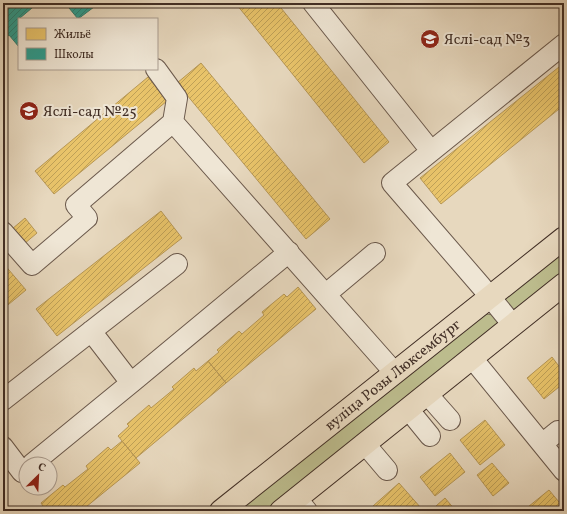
<svg xmlns="http://www.w3.org/2000/svg" width="567" height="514" font-family="Vollkorn,serif">
<style>
.grass{fill:#bcbc8d;stroke:#7e7559}
.homes{fill:url(#homes-hatch);stroke:#b79755}
.schools{fill:url(#schools-hatch);stroke:#317c6f}
.lines{fill:none;stroke-linecap:round;stroke-linejoin:round}
.minor-casing{stroke:#6a584b;stroke-width:22}
.major-casing{stroke:#412e25;stroke-width:24}
.minor{stroke:#efe6d5;stroke-width:20}
.major{stroke:#e7d8be;stroke-width:22}
.labels{text-anchor:middle;stroke-width:4;stroke-linejoin:round;paint-order:stroke}
.poi-label{font-size:15px;fill:#412e25;stroke:#efe6d5;text-anchor:start}
.street-label{font-size:15px;fill:#412e25;stroke:#efe6d5}
</style>
<defs>
<pattern id="homes-hatch" width="6" height="6" patternUnits="userSpaceOnUse"><rect width="6" height="6" fill="#e9c46a"/><path d="M-1 1l2-2M0 6l6-6M5 7l2-2" fill="none" stroke="#bea057"/></pattern>
<pattern id="schools-hatch" width="6" height="6" patternUnits="userSpaceOnUse"><rect width="6" height="6" fill="#2a9d8f"/><path d="M-1 1l2-2M0 6l6-6M5 7l2-2" fill="none" stroke="#268075"/></pattern>
</defs>
<rect width="100%" height="100%" fill="#e7d8be"/>
<filter id="stains"><feTurbulence type="fractalNoise" baseFrequency=".005" numOctaves="4"/><feColorMatrix values="0 0 0 0 .2 0 0 0 0 .09 0 0 0 0 .02 0 0 0 .5 -.17"/></filter>
<radialGradient id="worn" r=".72"><stop offset=".6" stop-color="#630" stop-opacity="0"/><stop offset="1" stop-color="#630" stop-opacity=".3"/></radialGradient>
<!-- grass -->
<path class="grass" d="M 564,251 L 564,275 L 512,312 L 504,303 L 505,298 Z
M 486,314 L 494,315 L 498,323 L 494,330 L 266,511 L 235,511 Z"/>
<!-- homes -->
<path class="homes" d="M 240,3 L 277,3 L 389,142 L 364,163 L 237,5 Z
M 201,63 L 330,219 L 306,239 L 177,83 Z
M 564,63 L 564,105 L 441,204 L 420,178 Z
M 148,77 L 167,101 L 54,194 L 35,171 Z
M 161,211 L 182,238 L 57,336 L 36,309 Z
M 25,218 L 37,233 L 24,244 L 12,229 Z
M 3,263 L 26,290 L 3,309 Z
M 298,287 L 316,309 L 226,383 L 208,361 L 219,352 L 217,350 L 239,331 L 242,334 L 264,315 L 262,312 L 284,294 L 287,297 Z
M 552,357 L 564,373 L 564,383 L 544,399 L 527,378 Z
M 208,361 L 226,383 L 136,458 L 118,436 L 129,426 L 127,424 L 149,405 L 151,408 L 174,389 L 172,387 L 194,368 L 196,371 Z
M 485,420 L 505,445 L 480,465 L 460,440 Z
M 122,441 L 140,463 L 81,511 L 37,511 L 43,506 L 41,503 L 63,485 L 65,487 L 88,469 L 86,466 L 108,447 L 111,450 Z
M 450,453 L 465,472 L 435,496 L 420,477 Z
M 492,463 L 509,483 L 493,496 L 477,475 Z
M 399,483 L 421,508 L 418,511 L 377,511 L 373,506 Z
M 549,490 L 564,508 L 564,511 L 523,511 Z
M 445,498 L 456,511 L 440,511 L 436,506 Z"/>
<!-- schools -->
<path class="schools" d="M 7,3 L 38,3 L 20,18 L 21,19 L 19,19 L 19,47 L 9,35 L 3,39 L 3,11 L 9,6 Z
M 65,3 L 91,3 L 94,7 L 78,19 Z"/>
<g class="lines">
<!-- minor casing -->
<g class="minor-casing">
<path id="minor" d="M 313,3 L 431,151
M 156,69 L 177,98 L 173,122
M 3,232 L 32,265 L 87,218 L 76,205 L 173,122 L 395,373
M 326,294 L 375,253
M 513,325 L 481,286 L 392,183 L 564,44
M 472,358 L 564,471
M 131,383 L 289,252
M 427,394 L 450,420
M 3,400 L 177,264
M 408,409 L 430,436
M 365,444 L 387,470
M 542,444 L 558,431
M 3,447 L 22,472 L 26,469
M 32,464 L 131,383 L 91,331
M 297,499 L 307,511"/>
</g>
<!-- major casing -->
<g class="major-casing">
<g id="major">
<path id="s1" d="M 221,511 L 564,238"/>
<path d="M 281,511 L 564,284"/>
</g>
</g>
<!-- minor -->
<use href="#minor" class="minor"/>
<!-- major -->
<use href="#major" class="major"/>
</g>
<!-- icons -->
<defs>
<g id="school-disc" transform="scale(1)"><circle r="9.5" fill="#8f2418" stroke="#efe6d5"/><path d="M0-5L7-2L0 1L-7-2ZM-4 1L0 2.5L4 1V4Q0 6-4 4Z" fill="#fff"/></g>
</defs>
<g fill-rule="evenodd">
<use href="#school-disc" x="430" y="39"/>
<use href="#school-disc" x="29" y="111"/>
</g>
<g class="labels">
<!-- poi labels -->
<g class="poi-label">
<text x="444" y="44">Яслі-сад №3</text>
<text x="43" y="116">Яслі-сад №25</text>
</g>
<!-- street labels -->
<g class="street-label">
<text dy="5" stroke="none"><textPath href="#s1" startOffset="219">вуліца Розы Люксембург</textPath></text>
</g>
</g>
<!-- margin -->
<rect width="567" height="514" fill="none" stroke="#e7d8be" stroke-width="16"/>
<rect x="4" y="4" width="559" height="506" fill="none" stroke="#412e25" stroke-width="2"/>
<rect x="8" y="8" width="551" height="498" fill="none" stroke="#412e25"/>
<!-- legend -->
<rect x="18" y="18" width="140" height="52" fill="#efe6d5" stroke="#a99c8f"/>
<rect x="26" y="28" width="20" height="12" fill="#e9c46a" stroke="#a99c8f"/>
<text x="54" y="38" font-size="12" fill="#412e25">Жильё</text>
<rect x="26" y="48" width="20" height="12" fill="#2a9d8f" stroke="#a99c8f"/>
<text x="54" y="58" font-size="12" fill="#412e25">Школы</text>
<!-- north arrow -->
<g transform="translate(38 476) rotate(24)"><circle r="19" fill="#efe6d5" stroke="#a99c8f"/>
<path d="M0-3L7 15L0 10L-7 15Z" fill="#8f2418"/>
<text y="-6" font-size="11" font-weight="bold" text-anchor="middle" fill="#412e25">С</text>
</g>
<rect width="100%" height="100%" filter="url(#stains)"/>
<rect width="100%" height="100%" fill="url(#worn)"/>
</svg>
